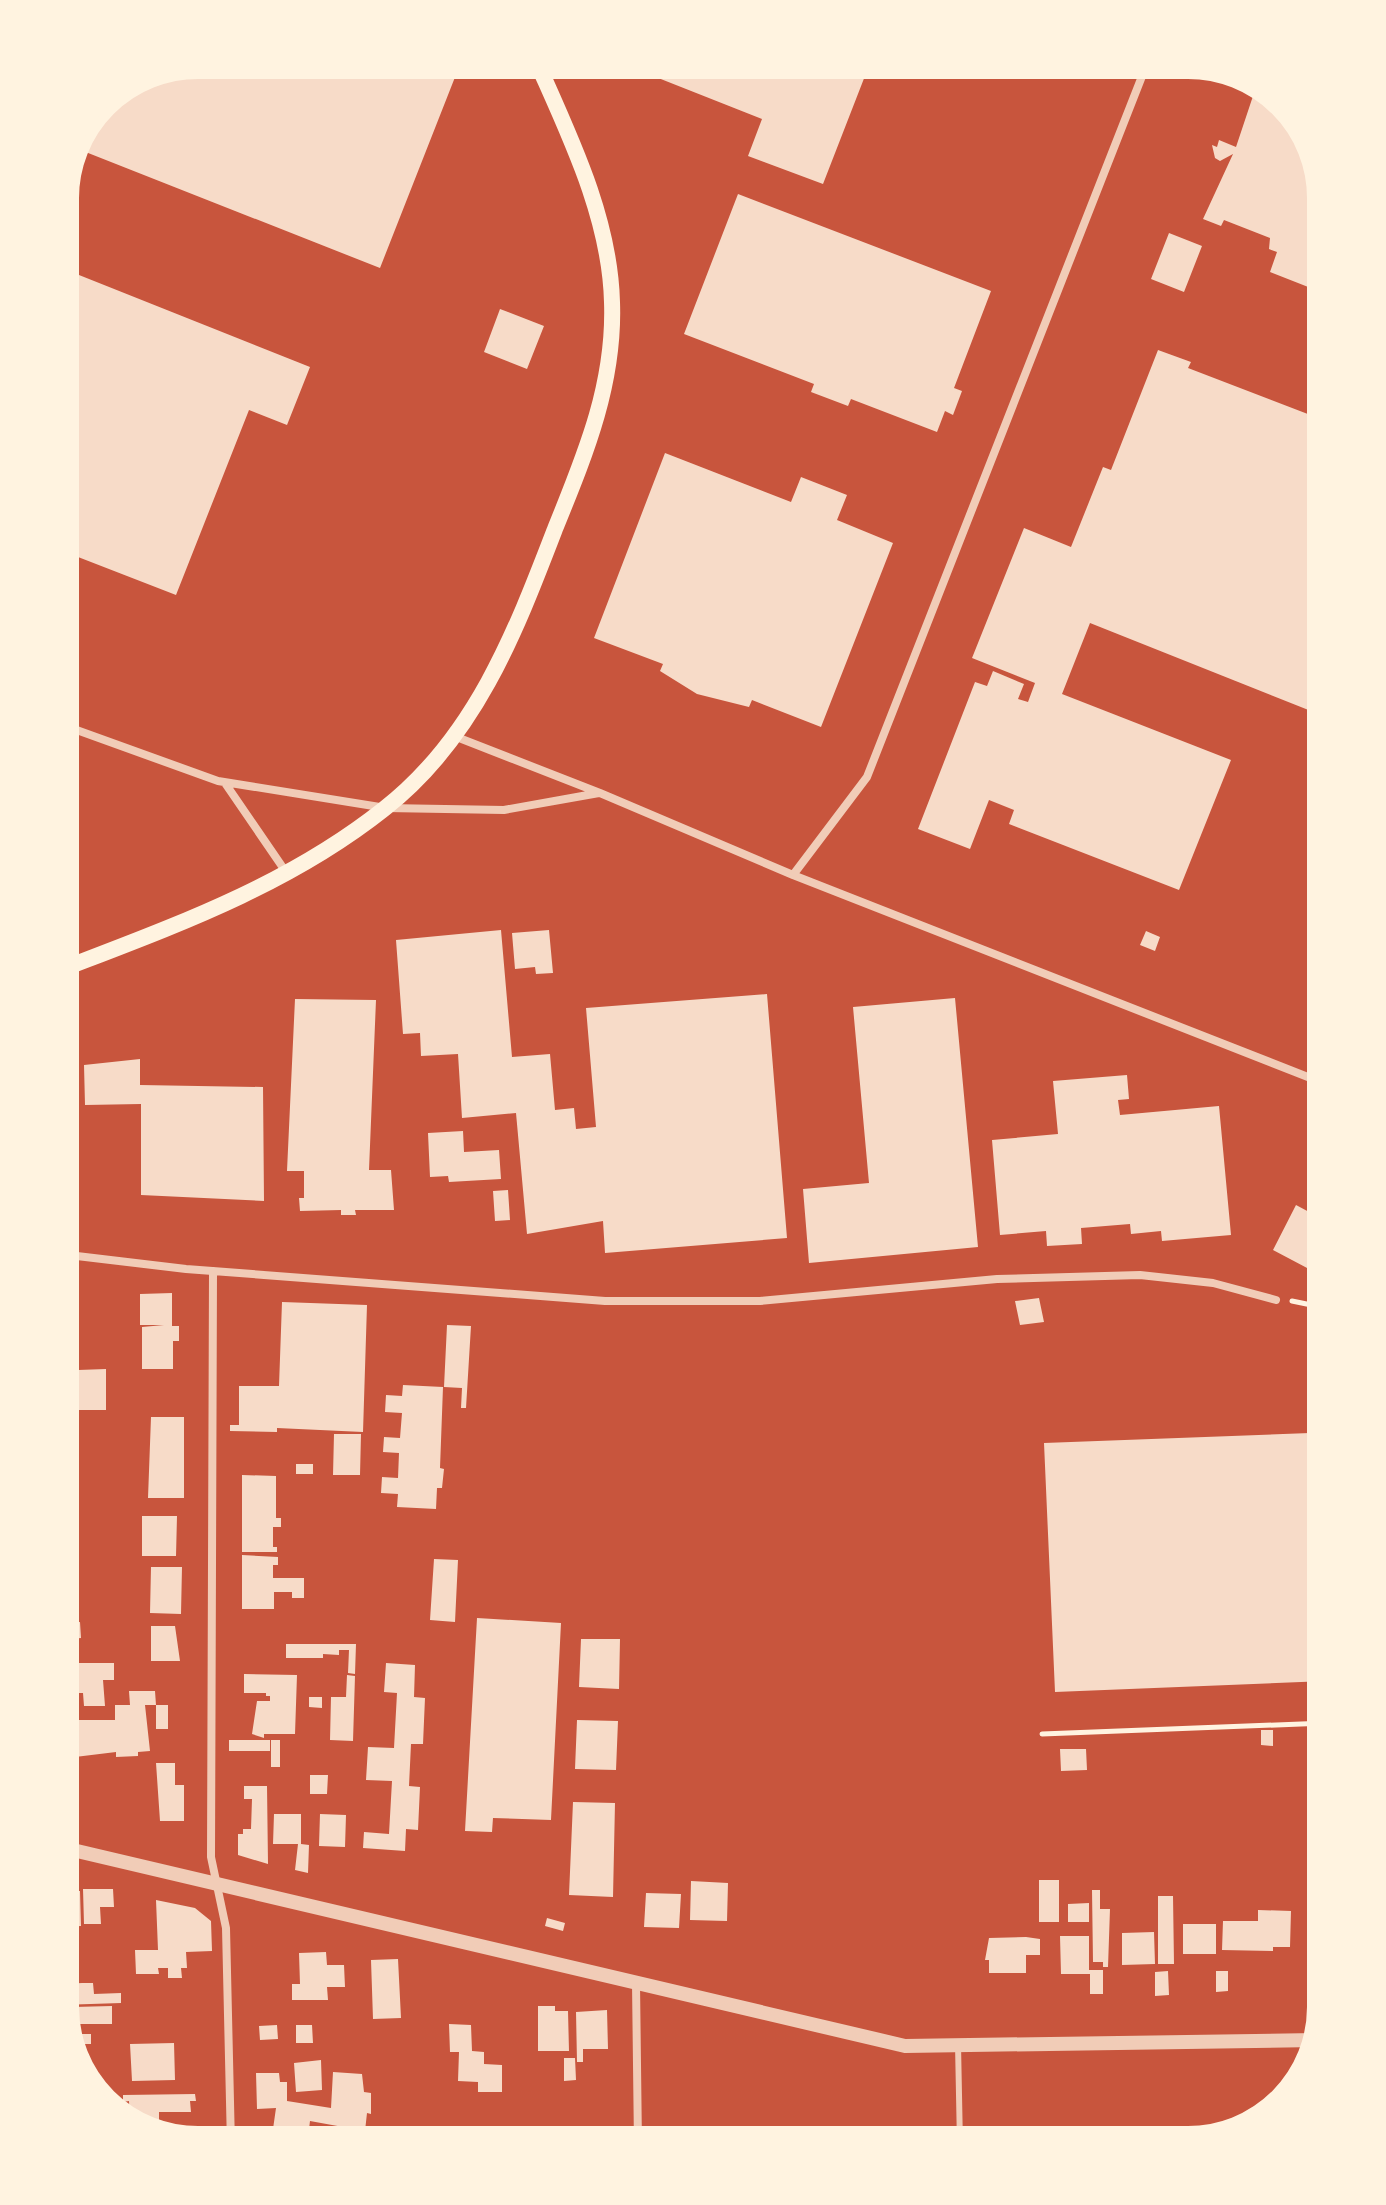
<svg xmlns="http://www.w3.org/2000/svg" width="1386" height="2205" font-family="Merriweather,serif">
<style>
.building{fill:#f7dbc8}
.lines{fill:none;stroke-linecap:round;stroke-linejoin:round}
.path{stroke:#fff3e0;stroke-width:5}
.service{stroke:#f1ccb7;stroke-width:6}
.minor{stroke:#f1ccb7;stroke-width:8}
.tertiary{stroke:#f1ccb7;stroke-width:14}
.secondary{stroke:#fff3e0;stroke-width:16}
.rim{fill:none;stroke:#fff3e0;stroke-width:10}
</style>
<rect width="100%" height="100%" fill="#c8553d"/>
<!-- building -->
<path class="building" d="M 870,63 L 823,184 L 748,156 L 762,119 L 638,70 L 640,66 Z
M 459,67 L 380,268 L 78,149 L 101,100 L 145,70 Z
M 1258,81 L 1265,83 L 1312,136 L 1326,198 L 1326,294 L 1270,272 L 1277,252 L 1269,249 L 1270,238 L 1224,220 L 1221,226 L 1203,219 L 1233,154 L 1220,161 L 1215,158 L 1212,145 L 1217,147 L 1219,140 L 1236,147 Z
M 738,194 L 991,291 L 954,388 L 962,391 L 953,415 L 945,411 L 937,432 L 851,399 L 848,406 L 811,392 L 814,384 L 684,334 Z
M 1169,233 L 1202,246 L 1184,292 L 1151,279 Z
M 79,275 L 310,367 L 287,425 L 249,410 L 176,595 L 60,550 L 60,291 L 71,295 Z
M 500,309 L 544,326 L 527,369 L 484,352 Z
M 1158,350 L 1191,362 L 1188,368 L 1326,421 L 1326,687 L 1316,713 L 1090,623 L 1062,694 L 1231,760 L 1179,890 L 1009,824 L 1014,810 L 989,800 L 970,849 L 918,829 L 975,682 L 987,686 L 993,671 L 1024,684 L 1018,699 L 1028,702 L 1035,683 L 972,658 L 1024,528 L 1071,547 L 1103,467 L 1111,470 Z
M 665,453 L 791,502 L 801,477 L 847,495 L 837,520 L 893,543 L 821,727 L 752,700 L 749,707 L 697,694 L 660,671 L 663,664 L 594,638 Z
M 501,930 L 512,1057 L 550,1054 L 555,1110 L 574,1108 L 576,1129 L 596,1127 L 586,1008 L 767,994 L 787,1238 L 605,1253 L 603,1221 L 527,1234 L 516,1113 L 462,1118 L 458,1054 L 421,1056 L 420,1033 L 403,1034 L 396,940 Z
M 549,930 L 553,973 L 536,974 L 535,967 L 515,969 L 512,933 Z
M 1146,931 L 1160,937 L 1155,951 L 1140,945 Z
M 955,998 L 978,1247 L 809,1263 L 803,1189 L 869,1183 L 853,1007 Z
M 295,999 L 376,1000 L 369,1170 L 391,1170 L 394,1210 L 355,1210 L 356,1215 L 341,1215 L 341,1210 L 300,1211 L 299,1198 L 304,1198 L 304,1171 L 287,1171 Z
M 140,1059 L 140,1085 L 263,1087 L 264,1201 L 141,1195 L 141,1104 L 85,1105 L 84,1065 Z
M 1127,1075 L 1129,1099 L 1118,1100 L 1120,1115 L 1219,1106 L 1231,1235 L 1162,1241 L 1161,1231 L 1131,1234 L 1130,1224 L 1081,1228 L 1082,1244 L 1047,1246 L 1046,1231 L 1000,1235 L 992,1140 L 1058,1134 L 1053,1081 Z
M 463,1131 L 464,1152 L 499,1150 L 501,1179 L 449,1182 L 448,1176 L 430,1177 L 428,1133 Z
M 508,1190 L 510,1220 L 495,1221 L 493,1191 Z
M 1296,1205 L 1326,1221 L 1326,1278 L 1273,1250 Z
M 60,1275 L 72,1276 L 72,1290 L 66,1290 L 66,1308 L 72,1308 L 72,1327 L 60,1327 Z
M 172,1293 L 172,1326 L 179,1326 L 179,1341 L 173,1341 L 173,1369 L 142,1369 L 142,1327 L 164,1325 L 140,1325 L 140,1294 Z
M 1039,1298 L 1044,1322 L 1020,1325 L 1015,1301 Z
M 282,1302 L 367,1305 L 363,1432 L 277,1428 L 277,1432 L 230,1431 L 230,1425 L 239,1425 L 239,1386 L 279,1386 Z
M 447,1325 L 471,1326 L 466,1408 L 461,1408 L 462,1388 L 444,1387 Z
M 106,1369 L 106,1410 L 77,1410 L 78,1370 Z
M 403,1385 L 443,1387 L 440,1468 L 444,1469 L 442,1488 L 437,1488 L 436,1509 L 397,1507 L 398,1494 L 381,1493 L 382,1477 L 398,1478 L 399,1453 L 383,1452 L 384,1437 L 400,1438 L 402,1413 L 385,1412 L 386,1395 L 402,1396 Z
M 63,1410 L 72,1410 L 72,1423 L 63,1423 Z
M 151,1417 L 184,1417 L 184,1498 L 148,1498 Z
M 1310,1433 L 1317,1433 L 1317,1456 L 1326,1456 L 1326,1681 L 1055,1692 L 1044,1443 Z
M 334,1434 L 361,1434 L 360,1475 L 333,1475 Z
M 66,1438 L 76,1438 L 76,1451 L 66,1451 Z
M 64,1453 L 75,1453 L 76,1516 L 66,1516 Z
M 296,1464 L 313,1464 L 313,1474 L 296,1474 Z
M 242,1475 L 276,1476 L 276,1518 L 281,1518 L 281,1527 L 273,1527 L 273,1547 L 277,1547 L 277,1552 L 242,1552 Z
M 142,1516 L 177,1516 L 176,1556 L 142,1556 Z
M 242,1555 L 278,1557 L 278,1565 L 273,1565 L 273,1578 L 304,1578 L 304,1598 L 292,1598 L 292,1592 L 274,1592 L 274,1609 L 242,1609 Z
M 434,1559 L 458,1560 L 455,1622 L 430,1620 Z
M 151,1567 L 182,1567 L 181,1614 L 150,1613 Z
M 477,1618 L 561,1623 L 551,1820 L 493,1818 L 492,1832 L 465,1831 Z
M 80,1622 L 81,1638 L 71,1639 L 70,1623 Z
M 151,1626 L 175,1626 L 180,1661 L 151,1661 Z
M 581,1639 L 620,1639 L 619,1689 L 579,1687 Z
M 286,1644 L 356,1644 L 355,1674 L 348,1673 L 349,1650 L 339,1650 L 339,1655 L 323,1654 L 323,1658 L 286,1658 Z
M 72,1663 L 114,1663 L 114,1680 L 103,1680 L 105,1706 L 84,1706 L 83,1693 L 73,1693 Z
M 386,1663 L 415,1665 L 414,1697 L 425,1698 L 423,1744 L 411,1744 L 409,1786 L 420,1787 L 418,1830 L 406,1829 L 405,1851 L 363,1848 L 364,1832 L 389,1834 L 392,1781 L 366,1780 L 368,1747 L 394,1748 L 397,1693 L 384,1692 Z
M 244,1674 L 297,1675 L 295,1734 L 264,1734 L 264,1738 L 252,1734 L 257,1701 L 270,1701 L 270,1696 L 266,1696 L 266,1693 L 244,1693 Z
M 347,1675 L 355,1676 L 353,1741 L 330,1740 L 331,1697 L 346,1697 Z
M 129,1691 L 155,1691 L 156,1705 L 168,1705 L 168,1729 L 156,1729 L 156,1705 L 145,1705 L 150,1751 L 138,1752 L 138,1756 L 116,1757 L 116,1752 L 75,1757 L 74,1720 L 115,1720 L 115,1705 L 130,1705 Z
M 309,1697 L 322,1697 L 322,1708 L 309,1707 Z
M 577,1720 L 618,1721 L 616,1770 L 575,1769 Z
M 64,1725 L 65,1773 L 60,1773 L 60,1726 Z
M 1261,1730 L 1273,1730 L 1273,1746 L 1261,1745 Z
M 229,1740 L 270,1740 L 270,1751 L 229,1751 Z
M 271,1740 L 280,1740 L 280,1767 L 271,1767 Z
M 1060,1749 L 1086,1749 L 1087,1770 L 1061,1771 Z
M 156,1763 L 175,1763 L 175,1785 L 184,1785 L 184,1821 L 160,1821 Z
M 310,1775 L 328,1775 L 327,1794 L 310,1794 Z
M 244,1786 L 267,1786 L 268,1864 L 238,1855 L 238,1834 L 243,1834 L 243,1829 L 251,1829 L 252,1799 L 244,1799 Z
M 573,1802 L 615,1803 L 613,1897 L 569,1895 Z
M 274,1814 L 301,1814 L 301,1844 L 309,1845 L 308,1873 L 295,1870 L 298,1844 L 273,1844 Z
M 320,1814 L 346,1815 L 345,1847 L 319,1846 Z
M 1039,1880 L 1059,1880 L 1059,1922 L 1039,1922 Z
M 691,1881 L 728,1883 L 727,1921 L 690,1920 Z
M 1312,1883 L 1326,1883 L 1326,1919 L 1312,1919 Z
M 60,1887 L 66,1887 L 65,1891 L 80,1891 L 81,1926 L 60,1927 Z
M 83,1889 L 113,1889 L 114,1907 L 100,1907 L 101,1924 L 84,1924 Z
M 1092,1890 L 1100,1890 L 1100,1909 L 1110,1909 L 1108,1967 L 1103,1967 L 1103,1962 L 1093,1962 Z
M 646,1893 L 681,1894 L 679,1928 L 644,1927 Z
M 1158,1896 L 1173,1896 L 1174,1964 L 1158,1964 Z
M 156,1900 L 195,1908 L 211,1921 L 212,1951 L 186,1952 L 187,1968 L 181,1968 L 182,1978 L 168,1978 L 168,1968 L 158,1968 L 159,1974 L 136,1974 L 135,1950 L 158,1950 Z
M 1089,1903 L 1089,1922 L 1068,1922 L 1068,1904 Z
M 1258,1910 L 1291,1911 L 1290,1947 L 1273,1947 L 1273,1951 L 1222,1950 L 1223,1921 L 1258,1921 Z
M 547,1918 L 565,1923 L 563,1931 L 545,1926 Z
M 1183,1924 L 1216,1924 L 1216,1954 L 1183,1954 Z
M 1154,1932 L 1155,1964 L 1122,1965 L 1122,1933 Z
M 1060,1936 L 1089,1936 L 1089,1970 L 1103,1970 L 1103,1994 L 1090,1994 L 1090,1974 L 1061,1974 Z
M 1026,1937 L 1040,1939 L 1040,1955 L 1026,1955 L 1026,1973 L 989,1973 L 989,1960 L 985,1960 L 989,1938 Z
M 326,1952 L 327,1965 L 344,1965 L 345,1987 L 327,1987 L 328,2000 L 292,2000 L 292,1984 L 300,1984 L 299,1953 Z
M 398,1959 L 401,2018 L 373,2019 L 371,1960 Z
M 1168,1971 L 1169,1995 L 1155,1996 L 1155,1972 Z
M 1216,1971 L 1228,1971 L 1228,1991 L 1216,1992 Z
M 82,1983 L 93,1983 L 94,1994 L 121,1993 L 121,2003 L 60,2005 L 64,1984 Z
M 112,2006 L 112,2024 L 78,2024 L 78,2011 L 73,2011 L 73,2007 Z
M 538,2006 L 555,2006 L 555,2011 L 568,2011 L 569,2051 L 538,2051 Z
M 607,2010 L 608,2049 L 583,2049 L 583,2062 L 577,2062 L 576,2012 Z
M 449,2024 L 471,2025 L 472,2051 L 484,2052 L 484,2064 L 502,2065 L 502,2092 L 478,2092 L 478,2082 L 458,2081 L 459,2052 L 450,2052 Z
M 277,2025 L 278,2039 L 260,2040 L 259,2026 Z
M 296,2025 L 312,2025 L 313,2043 L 296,2043 Z
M 78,2034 L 91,2034 L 91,2044 L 78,2044 Z
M 174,2043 L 175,2080 L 132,2081 L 130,2044 Z
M 564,2058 L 575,2058 L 576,2080 L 564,2081 Z
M 321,2060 L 322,2090 L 296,2092 L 294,2063 Z
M 333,2072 L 362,2074 L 364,2092 L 371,2093 L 371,2114 L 367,2113 L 365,2131 L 310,2121 L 308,2137 L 304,2136 L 304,2140 L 272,2136 L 276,2108 L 257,2109 L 256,2073 L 279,2073 L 280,2082 L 287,2082 L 287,2101 L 331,2108 Z
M 195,2094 L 196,2101 L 190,2101 L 191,2112 L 159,2112 L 159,2129 L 130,2125 L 129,2101 L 123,2102 L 123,2095 Z
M 450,2126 L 471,2129 L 468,2145 L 447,2145 Z
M 208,2134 L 208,2145 L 189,2145 L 163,2136 Z
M 579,2135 L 602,2139 L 602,2145 L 578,2145 Z"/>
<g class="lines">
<!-- path -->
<path class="path" d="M 1292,1301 L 1326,1308
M 1042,1734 L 1326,1723
M 1302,2084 L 1306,2057"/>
<!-- service -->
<path class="service" d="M 958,2044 L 960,2145"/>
<!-- minor -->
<path class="minor" d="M 60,724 L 218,781 L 386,808 L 504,810 L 599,793
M 454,736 L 600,793 L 793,875 L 1313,1079 L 1326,1100
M 225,783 L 288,875
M 793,875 L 867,777 L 1148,61
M 60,1254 L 186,1269 L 605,1301 L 760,1301 L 997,1279 L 1140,1275 L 1213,1283 L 1276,1300
M 213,1271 L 211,1857 L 226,1928 L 231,2145
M 636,1983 L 638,2145"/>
<!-- tertiary -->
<path class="tertiary" d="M 60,1847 L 905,2046 L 1316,2040"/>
<!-- secondary -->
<path class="secondary" d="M 60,970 C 174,926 287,886 384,809 C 475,738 515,633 555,529 C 585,455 615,384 612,302 C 610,220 572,141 539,67"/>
</g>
<!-- crop -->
<path d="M0 0H1386V2205H0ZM198 74H1188A124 124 0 0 1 1312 198V2007A124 124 0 0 1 1188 2131H198A124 124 0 0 1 74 2007V198A124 124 0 0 1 198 74Z" fill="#fff3e0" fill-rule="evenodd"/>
<path class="rim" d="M198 74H1188A124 124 0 0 1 1312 198V2007A124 124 0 0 1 1188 2131H198A124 124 0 0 1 74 2007V198A124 124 0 0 1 198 74Z"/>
</svg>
